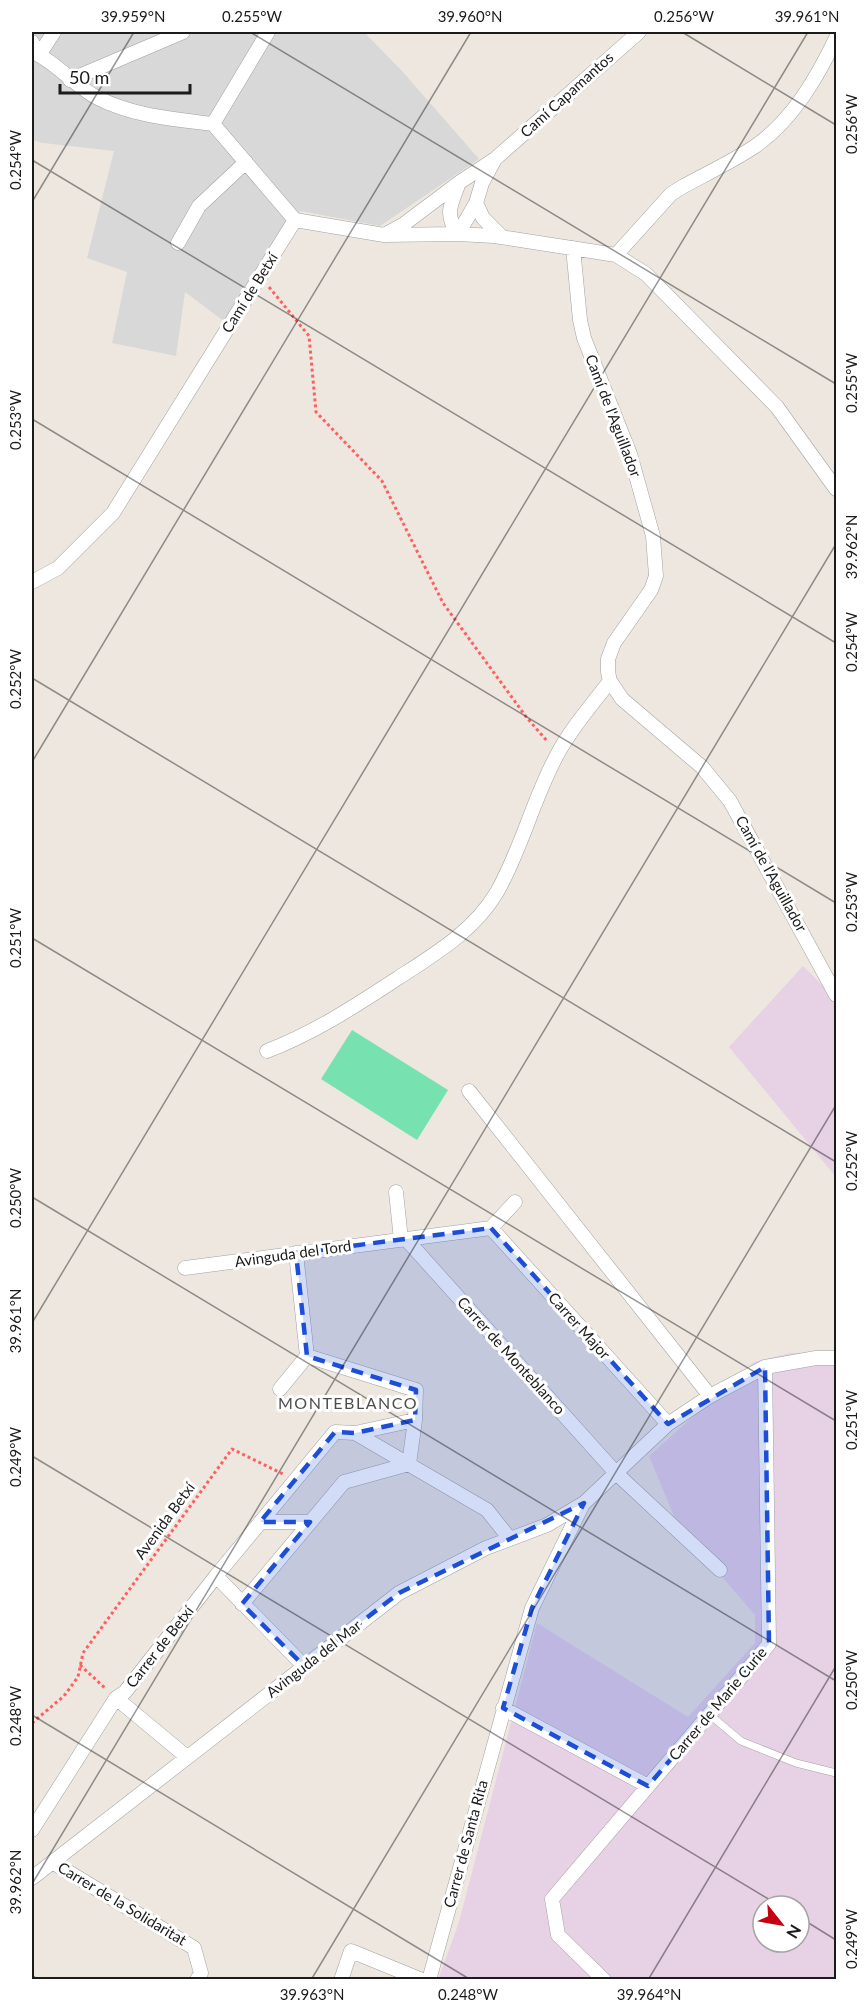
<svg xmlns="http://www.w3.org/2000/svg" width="868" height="2011" font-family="Lato,sans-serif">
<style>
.residential{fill:#d9d8d8}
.industrial{fill:#e7d1e5;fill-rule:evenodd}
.pitch{fill:#77e2af}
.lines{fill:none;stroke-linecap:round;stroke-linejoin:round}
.lane-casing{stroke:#a2a2a2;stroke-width:8}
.street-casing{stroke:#a2a2a2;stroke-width:15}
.path{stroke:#ff605f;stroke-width:3;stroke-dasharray:3 3;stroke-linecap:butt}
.lane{stroke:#fff;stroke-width:7}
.street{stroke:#fff;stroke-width:14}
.marked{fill:#1d4ed8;fill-opacity:0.2;stroke:#1d4ed8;stroke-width:4.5;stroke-dasharray:12 8;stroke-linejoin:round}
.ticks{fill:none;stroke:#1b1b1b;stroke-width:1.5;stroke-opacity:0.45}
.labels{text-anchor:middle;stroke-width:6;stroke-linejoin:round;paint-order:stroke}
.street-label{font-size:15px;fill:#1b1b1b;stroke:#fff}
.neighbourhood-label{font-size:16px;letter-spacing:1.5px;fill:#4e4e4e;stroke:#fff}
.neatline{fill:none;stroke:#1b1b1b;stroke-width:2}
.ticks-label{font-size:15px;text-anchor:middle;fill:#1b1b1b}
</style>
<rect width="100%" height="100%" fill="#ede7df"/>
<!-- residential -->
<path class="residential" d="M 32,32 L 364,32 L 402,71 L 479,159 L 380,226 L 301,211 L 281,230 L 225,322 L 185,292 L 176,356 L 112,343 L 127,272 L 87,258 L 114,151 L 43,143 L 32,140 Z"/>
<!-- industrial -->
<path class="industrial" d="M 803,966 L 836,999 L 836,1177 L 729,1047 Z
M 836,1352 L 836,1979 L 438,1980 L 459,1922 L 537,1623 L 688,1717 L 755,1643 L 755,1615 L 678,1526 L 649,1456 L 754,1362 L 790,1353 ZM 763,1906 L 799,1906 L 799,1942 L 763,1942 Z"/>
<!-- pitch -->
<path class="pitch" d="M 352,1030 L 448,1090 L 417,1140 L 321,1079 Z"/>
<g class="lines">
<!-- lane casing -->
<g class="lane-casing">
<path id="lane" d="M 709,1714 L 741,1741 L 796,1763 L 836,1773"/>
</g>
<!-- street casing -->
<g class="street-casing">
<path id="street" d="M 32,42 L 39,55 L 54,32
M 32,52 C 52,59 75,86 96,97 C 132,116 173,119 213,124 L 295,220
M 70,80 L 183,32
M 213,124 L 268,32
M 494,161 L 482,183 L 476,203 L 483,218 L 502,237
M 295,220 L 384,235 L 458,234 L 494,236 L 616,255 L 646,274 L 777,407 L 836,489
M 386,234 L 404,224 L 460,182 L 495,159 L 639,32
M 458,234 C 444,214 451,204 459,183
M 458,234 L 476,203
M 178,243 L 199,206 L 246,162
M 573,248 L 580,320 L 584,338 L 630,454 L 653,536 L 656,576 L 651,590 L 614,643 L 608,659 L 608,672 L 610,681 L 622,699 L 702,767 L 730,801 L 836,995
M 616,255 L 671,194 L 682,187 C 706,174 731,162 754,147 C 792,121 817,78 836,38
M 32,582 L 58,568 L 113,513 L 295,220
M 267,1051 C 316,1032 355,1006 398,978 C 435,954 474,931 497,892 C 522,848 533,799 557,755 C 571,728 592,705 610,681
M 469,1091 L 710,1396
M 396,1192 L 401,1240
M 491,1228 L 668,1424
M 406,1239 L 616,1473 L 720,1570
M 296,1253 L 307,1356 L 416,1390 L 415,1420
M 185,1268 L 491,1228 L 515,1202
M 280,1389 L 307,1356
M 409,1464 L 415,1420 L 355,1433 L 487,1510 L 510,1539
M 260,1522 L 310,1522
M 216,1576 L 304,1666
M 242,1604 L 344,1482 L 409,1464
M 116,1698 L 187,1757
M 503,1708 L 648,1786
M 32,1830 L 116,1698 L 125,1692 L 216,1576 L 335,1432 L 355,1433
M 52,1862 L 194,1948 L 201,1973 L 197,1980
M 32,1878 L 399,1593 L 486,1548 L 547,1525 L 584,1503 L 668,1424 L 710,1396 L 765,1367 L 816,1358 L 836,1358
M 341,1980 L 351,1951 L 422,1980
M 429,1980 L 532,1608 L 583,1504
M 604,1980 L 558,1935 L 552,1899 L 769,1644 L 765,1367"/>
</g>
<!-- path -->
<path class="path" d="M 269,287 L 309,336 L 316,412 L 382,481 L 443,603 L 527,718 L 548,742
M 80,1665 L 105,1688
M 32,1723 L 64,1696 L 78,1677 L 83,1653 L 232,1449 L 283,1474"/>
<!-- lane -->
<use href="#lane" class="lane"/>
<!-- street -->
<use href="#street" class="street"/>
</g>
<!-- marked area -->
<path class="marked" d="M 491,1228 L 668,1424 L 765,1367 L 769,1644 L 648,1786 L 503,1708 L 532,1608 L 584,1503 L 399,1593 L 304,1666 L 242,1604 L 310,1522 L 260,1522 L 335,1432 L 355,1433 L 415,1420 L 416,1390 L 307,1356 L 296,1253 Z"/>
<!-- ticks -->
<path class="ticks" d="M 250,32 L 836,384M 682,32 L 836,125M 32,160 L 836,643M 32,202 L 134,32M 32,419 L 836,903M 32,678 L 836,1162M 32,762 L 471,32M 32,938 L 836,1421M 32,1197 L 836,1681M 32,1323 L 808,32M 32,1456 L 780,1906M 32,1715 L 471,1980M 32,1884 L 836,544M 799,1917 L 836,1940M 32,1975 L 39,1980M 311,1980 L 836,1105M 648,1980 L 836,1666"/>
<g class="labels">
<!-- street labels -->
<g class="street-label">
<text transform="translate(567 95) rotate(-42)" y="5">Camí Capamantos</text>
<text transform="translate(250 293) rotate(-58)" y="5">Camí de Betxí</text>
<text transform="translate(613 416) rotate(69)" y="5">Camí de l'Aguillador</text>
<text transform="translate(771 874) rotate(61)" y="5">Camí de l'Aguillador</text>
<text transform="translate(293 1254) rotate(-8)" y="5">Avinguda del Tord</text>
<text transform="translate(579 1326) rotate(48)" y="5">Carrer Major</text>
<text transform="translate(511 1356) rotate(48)" y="5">Carrer de Monteblanco</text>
<text transform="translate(165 1521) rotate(-54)" y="5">Avenida Betxí</text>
<text transform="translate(160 1647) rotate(-52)" y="5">Carrer de Betxí</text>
<text transform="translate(314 1659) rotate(-38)" y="5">Avinguda del Mar</text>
<text transform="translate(718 1704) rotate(-50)" y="5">Carrer de Marie Curie</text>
<text transform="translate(466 1844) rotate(-75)" y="5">Carrer de Santa Rita</text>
<text transform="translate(122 1904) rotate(31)" y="5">Carrer de la Solidaritat</text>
</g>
<!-- neighbourhood labels -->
<g class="neighbourhood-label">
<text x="348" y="1409">MONTEBLANCO</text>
</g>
</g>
<!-- border -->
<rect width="868" height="2011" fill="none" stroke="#ffffff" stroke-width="66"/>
<!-- north arrow -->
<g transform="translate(781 1924) rotate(121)"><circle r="28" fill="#ffffff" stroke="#a4a4a4" stroke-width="1.5"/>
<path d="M0-4.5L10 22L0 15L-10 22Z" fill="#c60012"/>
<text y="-9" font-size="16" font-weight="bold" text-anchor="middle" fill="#1b1b1b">N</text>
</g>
<!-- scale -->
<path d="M60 84v9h130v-9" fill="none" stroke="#1b1b1b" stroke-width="3"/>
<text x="69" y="84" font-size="18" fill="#1b1b1b" stroke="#ffffff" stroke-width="4.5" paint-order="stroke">50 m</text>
<rect x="33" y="33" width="802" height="1945" class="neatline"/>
<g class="ticks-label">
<text x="133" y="22">39.959°N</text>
<text x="252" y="22">0.255°W</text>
<text x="470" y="22">39.960°N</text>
<text x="684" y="22">0.256°W</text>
<text x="807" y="22">39.961°N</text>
<text transform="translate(852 124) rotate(-90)" y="5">0.256°W</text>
<text transform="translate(16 160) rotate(-90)" y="5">0.254°W</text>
<text transform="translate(852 383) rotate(-90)" y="5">0.255°W</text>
<text transform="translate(16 420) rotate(-90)" y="5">0.253°W</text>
<text transform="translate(852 547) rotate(-90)" y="5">39.962°N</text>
<text transform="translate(852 642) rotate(-90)" y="5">0.254°W</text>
<text transform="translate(16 679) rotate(-90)" y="5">0.252°W</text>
<text transform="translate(852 902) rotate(-90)" y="5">0.253°W</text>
<text transform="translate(16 938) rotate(-90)" y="5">0.251°W</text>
<text transform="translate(852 1161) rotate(-90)" y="5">0.252°W</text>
<text transform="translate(16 1198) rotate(-90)" y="5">0.250°W</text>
<text transform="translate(16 1321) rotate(-90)" y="5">39.961°N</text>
<text transform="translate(852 1420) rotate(-90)" y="5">0.251°W</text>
<text transform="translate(16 1457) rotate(-90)" y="5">0.249°W</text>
<text transform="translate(852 1680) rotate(-90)" y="5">0.250°W</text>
<text transform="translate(16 1716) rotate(-90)" y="5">0.248°W</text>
<text transform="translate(16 1882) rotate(-90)" y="5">39.962°N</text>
<text transform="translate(852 1939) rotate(-90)" y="5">0.249°W</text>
<text x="312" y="2000">39.963°N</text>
<text x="468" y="2000">0.248°W</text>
<text x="649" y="2000">39.964°N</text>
</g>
</svg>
